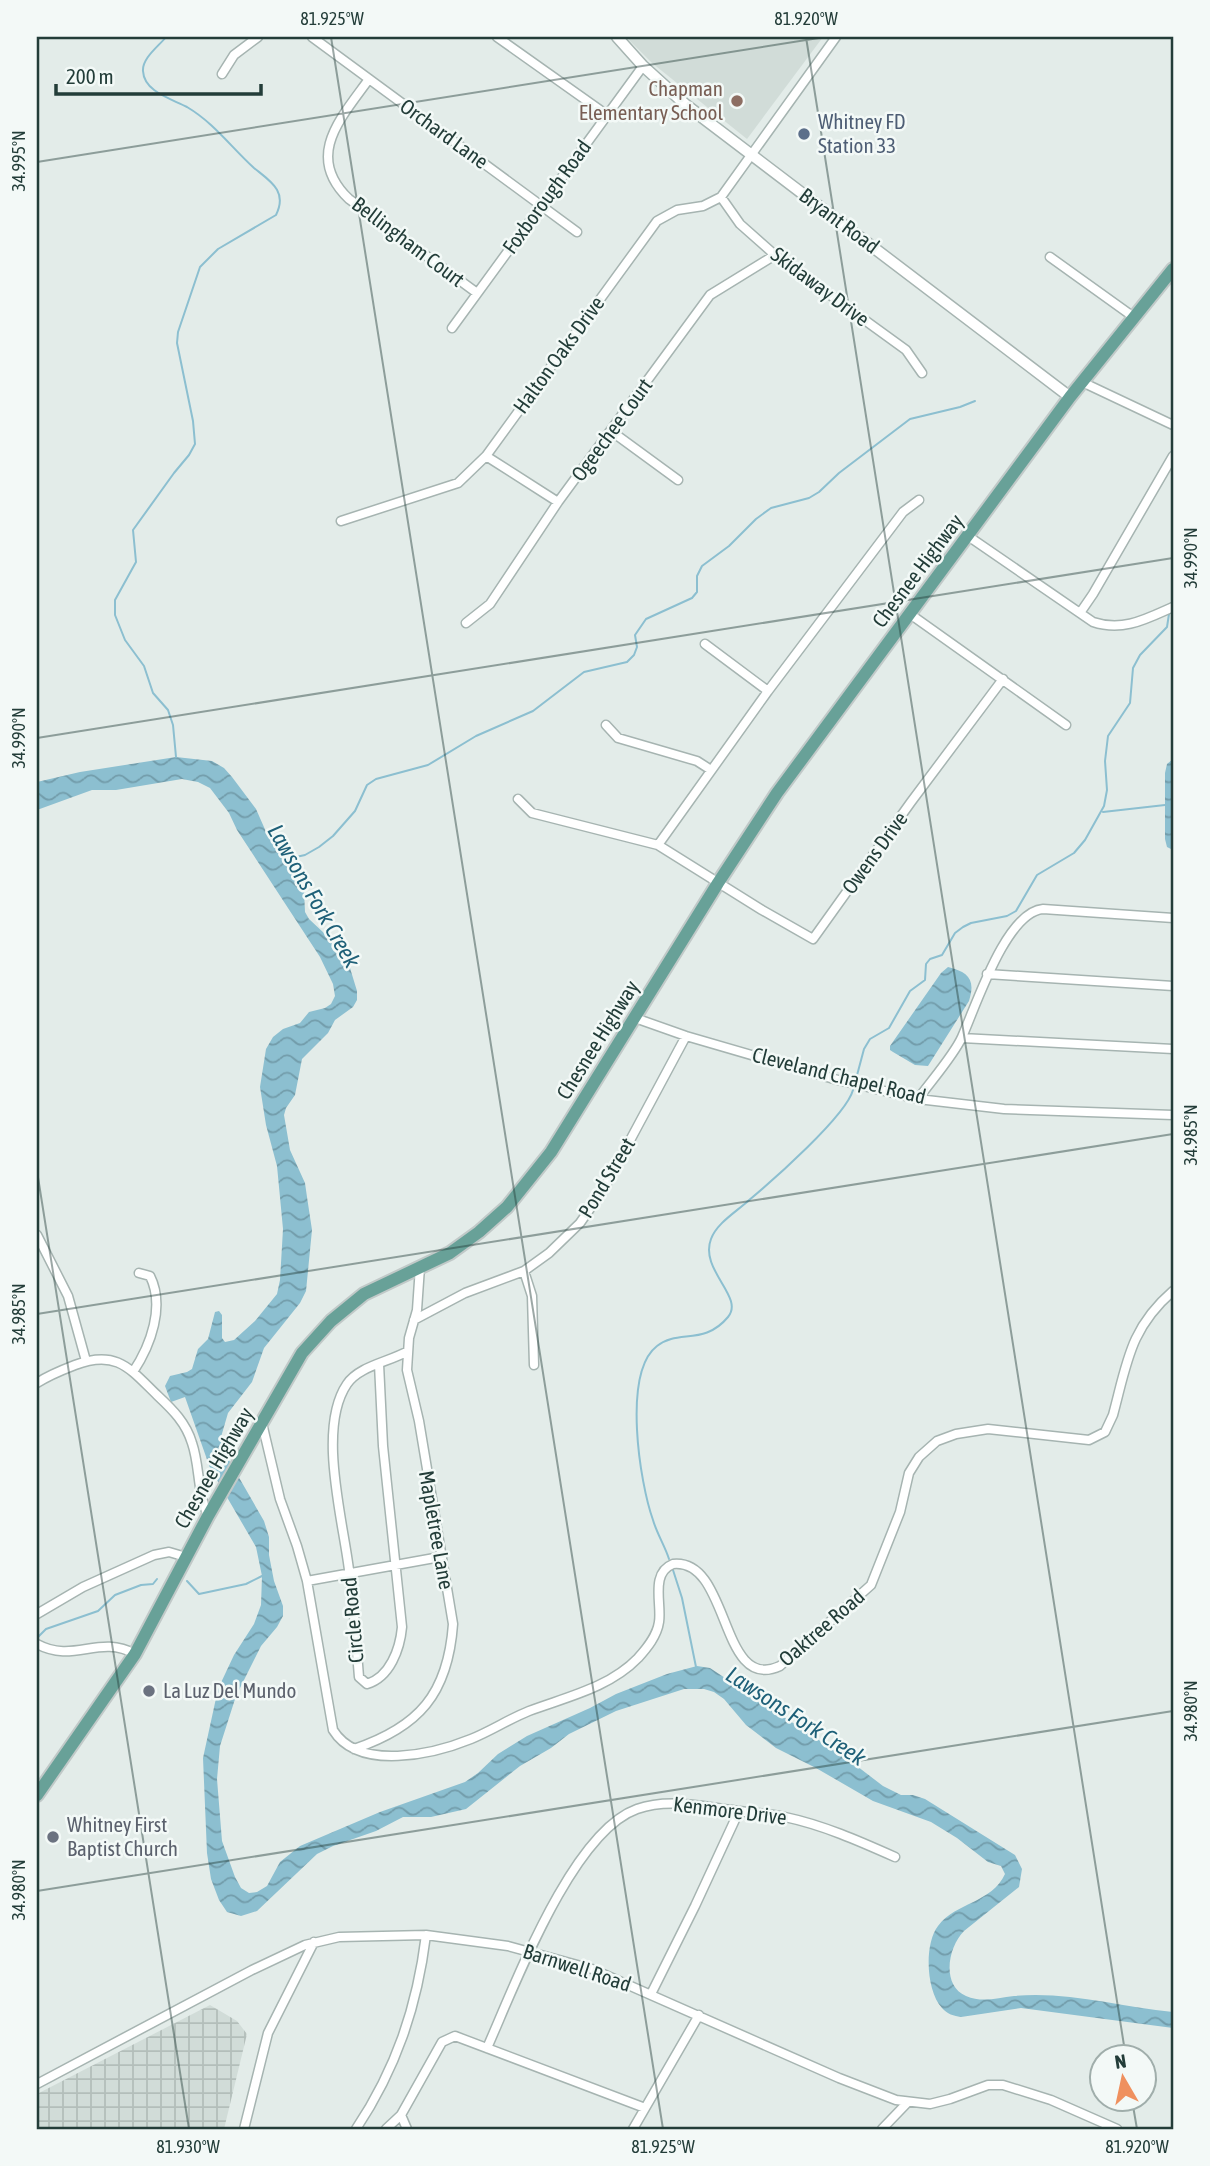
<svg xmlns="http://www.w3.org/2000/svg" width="1210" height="2166" font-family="'Asap Condensed',sans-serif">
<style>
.built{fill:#d1dcd8}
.industrial{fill:url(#industrial-grid)}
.water{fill:url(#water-waves)}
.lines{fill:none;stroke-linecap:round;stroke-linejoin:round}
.stream{stroke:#8cbfd0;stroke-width:2}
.minor-casing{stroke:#a6b4b1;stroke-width:11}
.tertiary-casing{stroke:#a6b4b1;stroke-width:13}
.primary-casing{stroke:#c1c9c8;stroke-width:16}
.minor{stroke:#fff;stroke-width:8}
.tertiary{stroke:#fff;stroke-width:10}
.primary{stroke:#68a198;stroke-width:12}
.ticks{fill:none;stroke:#233d39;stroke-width:2;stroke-opacity:0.45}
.education-dot{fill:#8d6e63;stroke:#f3f9f7;stroke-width:2.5}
.service-dot{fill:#5c6f8a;stroke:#f3f9f7;stroke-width:2.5}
.worship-dot{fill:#6b7280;stroke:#f3f9f7;stroke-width:2.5}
.labels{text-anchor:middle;stroke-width:5;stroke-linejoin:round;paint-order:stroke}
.education-label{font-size:21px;fill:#785e54;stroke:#f3f9f7;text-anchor:end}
.service-label{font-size:21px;fill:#4e5e75;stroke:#f3f9f7;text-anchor:start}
.street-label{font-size:21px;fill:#233d39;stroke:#f3f9f7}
.worship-label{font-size:21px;fill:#5b616d;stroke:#f3f9f7;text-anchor:start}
.water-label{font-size:23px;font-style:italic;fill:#1e6078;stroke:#f3f9f7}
.neatline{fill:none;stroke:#233d39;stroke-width:2.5}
.ticks-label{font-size:18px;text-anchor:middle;fill:#233d39}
</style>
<defs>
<pattern id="industrial-grid" width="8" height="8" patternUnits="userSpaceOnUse" patternTransform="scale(1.75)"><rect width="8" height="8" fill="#d1dcd8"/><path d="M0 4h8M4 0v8" fill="none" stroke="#b3beba"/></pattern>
<pattern id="water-waves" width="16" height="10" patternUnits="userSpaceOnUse" patternTransform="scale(1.75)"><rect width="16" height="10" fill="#8cbfd0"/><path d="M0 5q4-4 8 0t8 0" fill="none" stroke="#729caa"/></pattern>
</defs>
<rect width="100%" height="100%" fill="#e3ece9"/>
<!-- built -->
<path class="built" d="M 626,37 L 823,37 L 747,139 L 652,63 Z"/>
<!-- industrial -->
<path class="industrial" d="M 210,2005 L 237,2021 L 247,2034 L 224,2129 L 37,2129 L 37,2094 Z"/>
<!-- water -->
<path class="water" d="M 176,757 L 212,761 L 224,768 L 232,777 L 256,809 L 267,834 L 293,868 L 304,890 L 305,912 L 309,919 L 325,934 L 350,968 L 357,991 L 357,1000 L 353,1007 L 335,1020 L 328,1033 L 302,1059 L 295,1095 L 286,1108 L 284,1115 L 290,1150 L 305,1183 L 307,1197 L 312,1230 L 306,1291 L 300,1303 L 264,1348 L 252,1382 L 228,1413 L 221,1437 L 226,1455 L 264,1521 L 269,1537 L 269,1555 L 274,1581 L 283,1606 L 283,1616 L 277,1627 L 261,1646 L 236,1696 L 220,1746 L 217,1779 L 222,1841 L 235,1877 L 241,1888 L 249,1893 L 257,1892 L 267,1886 L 280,1862 L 300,1846 L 380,1812 L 465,1782 L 478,1773 L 498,1754 L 527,1736 L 590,1708 L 616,1694 L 667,1674 L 697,1666 L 710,1668 L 849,1760 L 883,1786 L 901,1795 L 913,1795 L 925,1799 L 1015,1855 L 1022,1869 L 1019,1887 L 964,1931 C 948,1947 941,1985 966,1996 C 982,2003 997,1998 1014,1996 C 1068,1991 1120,2007 1173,2012 L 1173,2028 L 1021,2008 L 961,2017 C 954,2016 947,2014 942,2008 C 926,1991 924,1944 938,1926 C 956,1902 992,1903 1005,1874 L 1001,1866 L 988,1862 L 957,1838 L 931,1822 L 873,1801 L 816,1768 L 776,1748 L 746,1725 L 724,1699 L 714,1692 L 704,1689 L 684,1689 L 616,1711 L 569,1734 L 551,1748 L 520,1766 L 466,1809 L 431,1817 L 403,1817 L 376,1831 L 333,1846 L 317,1854 L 257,1911 L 241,1916 L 227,1912 L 219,1900 L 211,1879 L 207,1853 L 203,1758 L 218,1689 L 234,1655 L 254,1624 L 261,1605 L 262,1576 L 256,1547 L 210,1468 L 185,1397 L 171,1402 L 165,1386 L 170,1376 L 187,1372 L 192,1369 L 198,1349 L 208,1339 L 215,1312 L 219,1311 L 222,1315 L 222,1338 L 225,1342 L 234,1340 L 255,1321 L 277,1294 L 280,1280 L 283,1229 L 277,1166 L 266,1125 L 260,1087 L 266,1049 L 273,1037 L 283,1029 L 300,1023 L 309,1012 L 325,1008 L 331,1004 L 335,996 L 333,984 L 320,957 L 237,830 L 229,813 L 210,788 L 198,782 L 182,779 L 116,790 L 92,790 L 37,810 L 37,782 L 80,772 Z
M 1173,759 L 1173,849 L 1171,849 L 1167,847 L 1165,839 L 1165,773 L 1167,764 Z
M 948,967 C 968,972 976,979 969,1001 L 928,1066 L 915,1065 L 893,1052 L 890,1050 L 890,1046 L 941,973 Z"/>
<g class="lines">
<!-- stream -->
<path class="stream" d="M 166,37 C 159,46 142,58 143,71 C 144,92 172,99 187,107 C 214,123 231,147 254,168 C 270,181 288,191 276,215 L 218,249 L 200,267 L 178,332 L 177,343 L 193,421 L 195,444 L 189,455 L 174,473 L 133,530 L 136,562 L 115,600 L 115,615 L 125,640 L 144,666 L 153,693 L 168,710 L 173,725 L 176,757
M 1172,602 L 1173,593
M 1103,812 L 1165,805
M 287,859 L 305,855 L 319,847 L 333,836 L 355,811 L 367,785 L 376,779 L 428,765 L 476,736 L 533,711 L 584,672 L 627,662 L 634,655 L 637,647 L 635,635 L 646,619 L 692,598 L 697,592 L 697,576 L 702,566 L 729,546 L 756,519 L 771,508 L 809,498 L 819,492 L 839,473 L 910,419 L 960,407 L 975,401
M 856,1079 L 864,1049 L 870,1039 L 889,1028 L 910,991 L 925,980 L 926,964 L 930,959 L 942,955 L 955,933 L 963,927 L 971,923 L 1007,916 L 1016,911 L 1037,875 L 1074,853 L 1085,840 L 1104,806 L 1107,790 L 1105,761 L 1108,736 L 1130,703 L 1133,668 L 1140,655 L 1167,627 L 1169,614
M 669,1559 C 665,1546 657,1534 653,1520 C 640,1484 622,1373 657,1346 C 678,1329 704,1346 728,1317 C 745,1297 699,1270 711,1239 C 717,1223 736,1212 748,1201 C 772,1181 846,1116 853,1090
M 673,1570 L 682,1598 L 696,1667
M 187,1581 L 199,1594 L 246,1584 L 262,1576
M 37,1638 L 46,1629 L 98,1611 L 115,1595 L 141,1585 L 153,1584 L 157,1579"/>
<!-- minor casing -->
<g class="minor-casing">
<path id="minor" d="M 312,37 L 577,232
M 497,37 L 607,115
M 222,74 L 234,55 L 258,37
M 369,79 C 341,118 304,156 349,199 L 477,293
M 721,197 L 740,224 L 775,255 L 906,350 L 922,373
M 1050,257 L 1135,318
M 452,328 L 643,66
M 1082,382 L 1173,425
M 611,431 L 678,480
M 486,456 L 558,502
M 341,521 L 458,483 L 486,456 L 657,221 L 677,210 L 703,206 L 721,197 L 836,37
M 968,536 L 1093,622 C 1123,632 1146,619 1173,607
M 1080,613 L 1093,594 L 1173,456
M 910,614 L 1066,725
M 466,623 L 490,604 L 558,502 L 710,295 L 775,255
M 705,644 L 768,691
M 606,725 L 618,738 L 697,761 L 711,770
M 518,799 L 532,813 L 658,845 L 762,910 L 813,939 L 911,802 L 1003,679
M 658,845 L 768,691 L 903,512 L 919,500
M 987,974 L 1173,986
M 635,1018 L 686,1036 L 834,1079 L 918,1099 L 1004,1109 L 1173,1115
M 962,1038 L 1173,1049
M 918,1099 C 931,1081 954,1055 962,1037 C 976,1006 1006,912 1043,909 L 1173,918
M 37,1235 L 68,1296 L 86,1361
M 524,1271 L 532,1296 L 534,1365
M 414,1320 L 465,1293 L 524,1271 L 549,1253 L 580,1223 L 605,1187 L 686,1036
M 379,1364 L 383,1446 L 402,1627 C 400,1649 390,1677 367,1684 L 359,1677 C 356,1641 354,1605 349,1570 C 343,1520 317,1428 347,1384 C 359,1366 389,1362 408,1351
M 133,1372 C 151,1345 165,1306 150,1276 L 139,1273
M 37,1383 C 49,1375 62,1370 75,1365 C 117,1349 130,1369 158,1396 C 173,1410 186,1423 192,1443 C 200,1466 197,1492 208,1516
M 262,1423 L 280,1499 L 297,1546 L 307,1581 L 333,1730 C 359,1772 434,1754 471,1739 C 491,1731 509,1719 529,1711 C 566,1697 609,1688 638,1658 C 647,1648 657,1636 659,1622 C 662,1604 650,1573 673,1564 C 731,1558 719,1694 780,1666 L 871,1585 L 900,1512 L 909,1473 L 919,1457 L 937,1441 L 956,1434 L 988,1429 L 1089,1440 L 1105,1432 L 1113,1415 C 1127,1363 1130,1328 1173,1291
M 307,1581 L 440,1557
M 37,1614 L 83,1587 L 154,1555 L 169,1552 L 186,1557
M 37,1644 C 74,1664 99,1634 135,1654
M 354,1749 C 419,1727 448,1694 453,1624 L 419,1421 L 407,1370 L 409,1338 L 417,1310 L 420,1267
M 651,1994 L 695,1906 L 739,1811
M 487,2048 C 515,1985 572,1832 637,1809 C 668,1798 700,1806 732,1810 C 749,1813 767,1813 785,1817 C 823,1825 859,1841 895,1857
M 37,2084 L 252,1970 L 305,1945 L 339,1937 L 426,1935 L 508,1946 L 592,1969 L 839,2078 L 896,2100 L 930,2104 L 950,2099 L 988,2085 L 1003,2085 L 1051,2100 L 1117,2129
M 401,2115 L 407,2129
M 244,2129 L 268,2033 L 314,1942
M 356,2129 C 396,2069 417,2007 426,1935
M 386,2129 L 401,2115 L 442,2042 L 455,2036 L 645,2108
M 633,2129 L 699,2015
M 882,2129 L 908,2102"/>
</g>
<!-- tertiary casing -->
<g class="tertiary-casing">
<path id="tertiary" d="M 617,37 L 643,66 L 686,105 L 1070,397"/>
</g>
<!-- primary casing -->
<g class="primary-casing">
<path id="primary" d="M 37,1795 L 135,1654 L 208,1516 L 302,1353 L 331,1321 L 364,1294 L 450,1253 L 479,1232 L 507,1207 L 551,1152 L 718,883 L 777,793 L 1070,397 L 1173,269"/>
</g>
<!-- minor -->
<use href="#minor" class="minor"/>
<!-- tertiary -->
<use href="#tertiary" class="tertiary"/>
<!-- primary -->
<use href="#primary" class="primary"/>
</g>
<!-- ticks -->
<path class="ticks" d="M 331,37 L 663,2129M 806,37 L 1126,2058M 37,162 L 825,37M 37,738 L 1173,558M 37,1171 L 189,2129M 37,1314 L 1173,1134M 37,1891 L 1173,1711M 1132,2100 L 1137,2129"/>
<!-- markers -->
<circle class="education-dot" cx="737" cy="101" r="7"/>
<circle class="service-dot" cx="804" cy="134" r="7"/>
<g class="worship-dot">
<circle cx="149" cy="1691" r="7"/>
<circle cx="53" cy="1837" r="7"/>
</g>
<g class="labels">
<!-- education labels -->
<g class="education-label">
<text x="723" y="96">Chapman<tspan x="723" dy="24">Elementary School</tspan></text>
</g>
<!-- service labels -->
<g class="service-label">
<text x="818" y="129">Whitney FD<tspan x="818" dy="24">Station 33</tspan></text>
</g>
<!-- street labels -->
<g class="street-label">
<text transform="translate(444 134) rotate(36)" y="7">Orchard Lane</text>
<text transform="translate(547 197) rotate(-54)" y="7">Foxborough Road</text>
<text transform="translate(839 221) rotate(37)" y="7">Bryant Road</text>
<text transform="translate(408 242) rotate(37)" y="7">Bellingham Court</text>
<text transform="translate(820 287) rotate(37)" y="7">Skidaway Drive</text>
<text transform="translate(559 355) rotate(-54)" y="7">Halton Oaks Drive</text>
<text transform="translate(612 430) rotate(-54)" y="7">Ogeechee Court</text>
<text transform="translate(918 571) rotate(-53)" y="7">Chesnee Highway</text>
<text transform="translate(875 853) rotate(-54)" y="7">Owens Drive</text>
<text transform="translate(598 1040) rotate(-58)" y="7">Chesnee Highway</text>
<text transform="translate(839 1076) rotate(14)" y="7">Cleveland Chapel Road</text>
<text transform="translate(607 1178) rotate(-59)" y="7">Pond Street</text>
<text transform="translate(214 1468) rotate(-60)" y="7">Chesnee Highway</text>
<text transform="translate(436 1530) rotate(80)" y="7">Mapletree Lane</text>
<text transform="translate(353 1620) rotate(-95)" y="7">Circle Road</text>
<text transform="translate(822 1628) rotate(-41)" y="7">Oaktree Road</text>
<text transform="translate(730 1811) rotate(7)" y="7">Kenmore Drive</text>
<text transform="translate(577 1968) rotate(18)" y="7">Barnwell Road</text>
</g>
<!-- worship labels -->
<g class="worship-label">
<text x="163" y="1698">La Luz Del Mundo</text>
<text x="67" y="1832">Whitney First<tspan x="67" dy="24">Baptist Church</tspan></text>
</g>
<!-- water labels -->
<g class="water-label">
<text transform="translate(314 896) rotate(60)" y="8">Lawsons Fork Creek</text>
<text transform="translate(796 1716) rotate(33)" y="8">Lawsons Fork Creek</text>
</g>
</g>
<!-- border -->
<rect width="1210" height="2166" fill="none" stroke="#f3f9f7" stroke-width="77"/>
<!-- north arrow -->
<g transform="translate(1123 2078) rotate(351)"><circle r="33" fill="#f3f9f7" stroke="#a0aeab" stroke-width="2"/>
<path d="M0-5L12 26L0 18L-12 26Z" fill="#ef905e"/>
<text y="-10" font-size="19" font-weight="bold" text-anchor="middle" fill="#233d39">N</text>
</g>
<!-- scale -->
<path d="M56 84v10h205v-10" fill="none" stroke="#233d39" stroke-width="3.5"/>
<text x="66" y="84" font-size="21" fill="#233d39" stroke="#f3f9f7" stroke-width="5" paint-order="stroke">200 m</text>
<rect x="38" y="38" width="1134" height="2090" class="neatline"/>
<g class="ticks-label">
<text x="332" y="25">81.925°W</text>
<text x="806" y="25">81.920°W</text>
<text transform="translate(19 161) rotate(-90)" y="6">34.995°N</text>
<text transform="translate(1191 558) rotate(-90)" y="6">34.990°N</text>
<text transform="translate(19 738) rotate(-90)" y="6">34.990°N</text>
<text transform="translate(1191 1135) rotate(-90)" y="6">34.985°N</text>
<text transform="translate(19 1314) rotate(-90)" y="6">34.985°N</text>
<text transform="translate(1191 1711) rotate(-90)" y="6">34.980°N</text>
<text transform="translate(19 1890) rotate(-90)" y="6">34.980°N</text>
<text x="188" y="2153">81.930°W</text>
<text x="663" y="2153">81.925°W</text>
<text x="1137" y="2153">81.920°W</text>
</g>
</svg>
